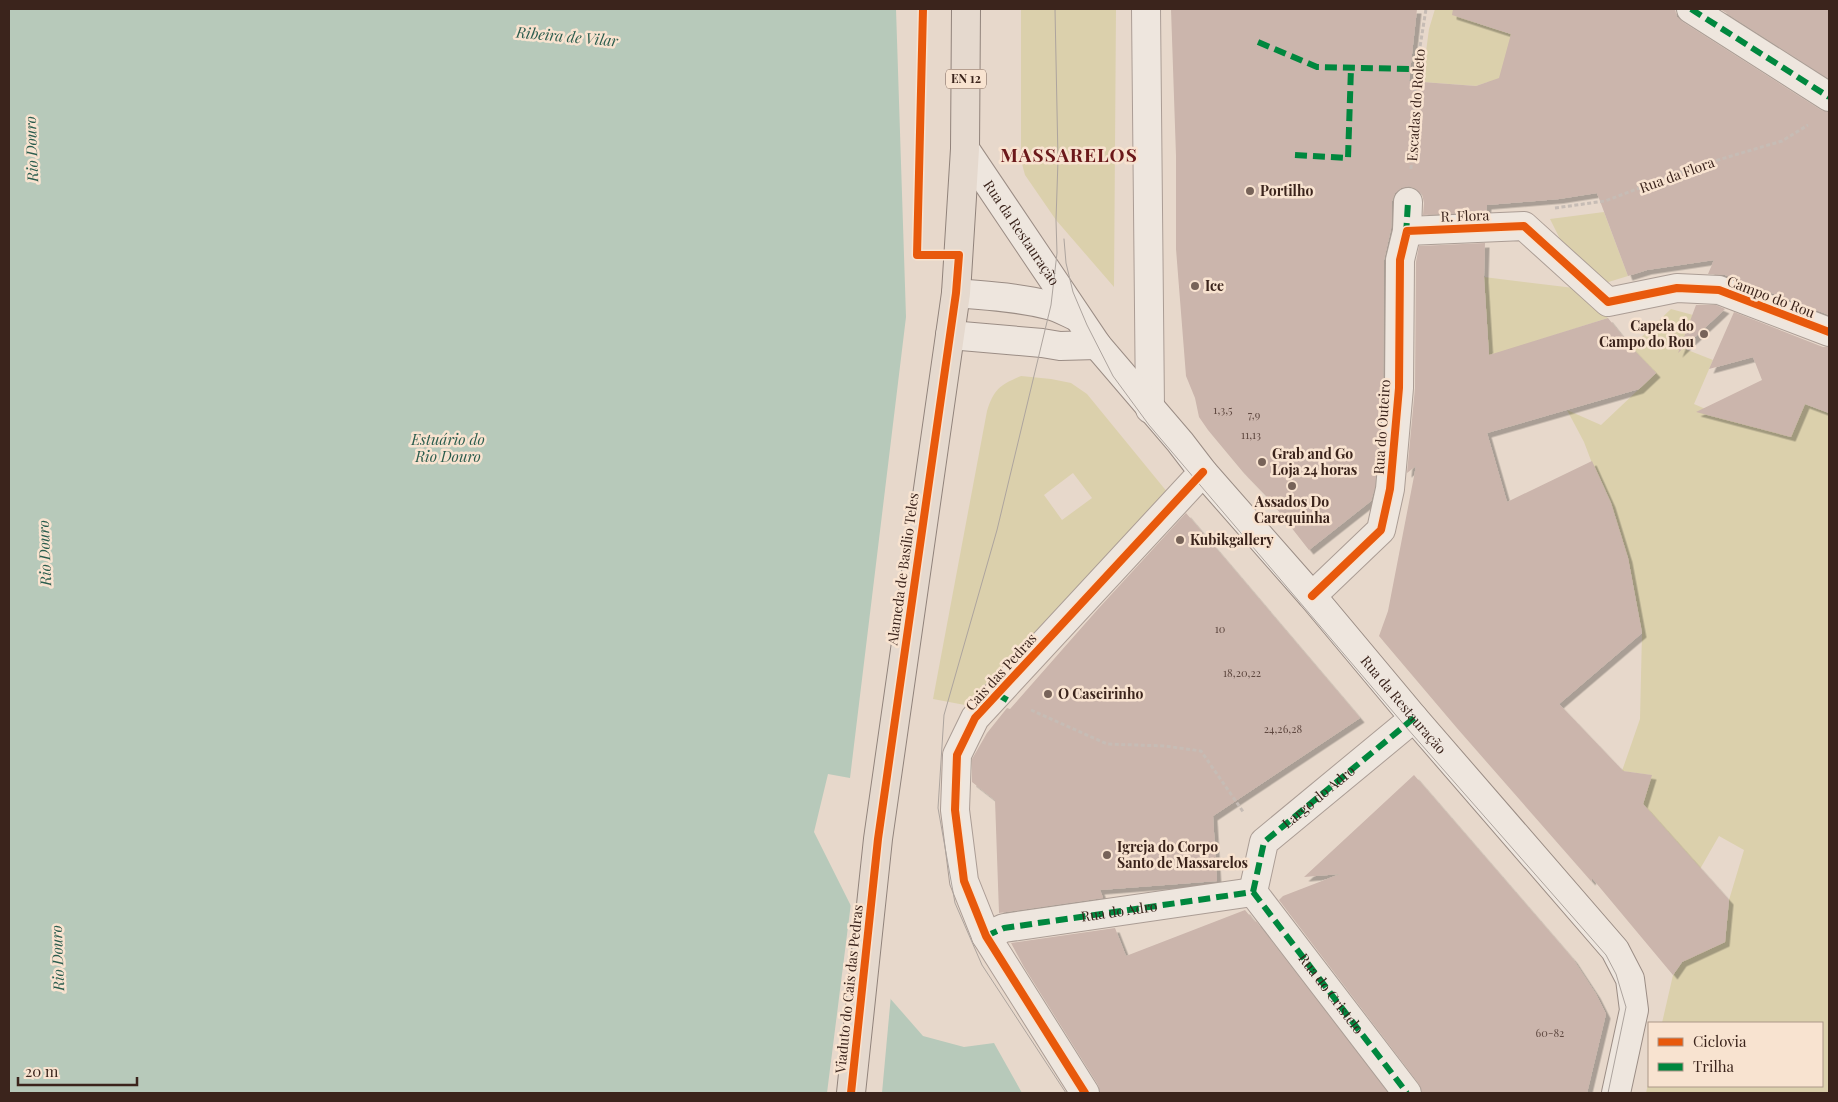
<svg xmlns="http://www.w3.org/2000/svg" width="1838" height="1102" font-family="'Playfair Display',serif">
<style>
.green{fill:#dbd0ac;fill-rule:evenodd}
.water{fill:#b7c9ba}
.pier{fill:#e7d8cb}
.building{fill:#cbb5ac;filter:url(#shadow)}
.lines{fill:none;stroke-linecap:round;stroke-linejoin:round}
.street-casing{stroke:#ab9d95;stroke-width:30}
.secondary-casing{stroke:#9b8d85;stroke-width:30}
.primary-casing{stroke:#91837b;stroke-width:30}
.path{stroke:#c6bcb5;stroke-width:3;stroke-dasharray:4 2.5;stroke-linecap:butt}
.street{stroke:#eee6de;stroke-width:28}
.secondary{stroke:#eee6de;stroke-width:28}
.primary{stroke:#e5d9ce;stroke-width:28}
.tram{stroke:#ada49e;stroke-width:1}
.quiet{stroke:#00873e;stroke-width:6;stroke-dasharray:12 6;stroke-linecap:butt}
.cycleway-casing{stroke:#f8e3d0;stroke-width:11}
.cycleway{stroke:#e8590c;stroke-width:8}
.poi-dot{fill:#776359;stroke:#f8e3d0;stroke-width:2}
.labels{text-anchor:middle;stroke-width:5;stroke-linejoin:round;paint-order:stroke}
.number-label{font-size:11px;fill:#5f4840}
.shield{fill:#f8e3d0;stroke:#745d52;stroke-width:1}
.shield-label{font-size:12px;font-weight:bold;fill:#3b241c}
.street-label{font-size:14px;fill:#3b241c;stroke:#f8e3d0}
.poi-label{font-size:14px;font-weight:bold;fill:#3b241c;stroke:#f8e3d0;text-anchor:start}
.water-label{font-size:15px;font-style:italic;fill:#2a5c4d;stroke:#f8e3d0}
.district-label{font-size:19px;font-weight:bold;letter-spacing:1px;fill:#6b181a;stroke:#f8e3d0}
</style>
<defs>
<filter id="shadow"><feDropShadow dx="4.5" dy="4.5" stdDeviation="0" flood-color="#0004"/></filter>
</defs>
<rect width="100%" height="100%" fill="#e7d8cb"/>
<!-- green -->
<path class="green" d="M 1021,9 L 1116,9 L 1114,287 L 1056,220 L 1025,175 L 1021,160 Z
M 1435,9 L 1465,9 L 1481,12 L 1477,23 L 1511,34 L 1524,80 L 1488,82 L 1476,86 L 1422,82 L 1429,29 Z
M 1604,212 L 1628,276 L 1602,284 L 1562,243 L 1550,219 Z
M 1484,277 L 1574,288 L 1608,318 L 1489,356 Z
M 1671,309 L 1693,315 L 1680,347 L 1713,360 L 1694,404 L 1733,421 L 1805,404 L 1829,413 L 1829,1093 L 1646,1093 L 1649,1080 L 1649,1086 L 1822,1086 L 1822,1023 L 1662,1023 L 1673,975 L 1695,944 L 1705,951 L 1725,942 L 1729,900 L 1744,850 L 1719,836 L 1700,869 L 1643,804 L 1651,775 L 1622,771 L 1640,719 L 1642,633 L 1628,558 L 1584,442 L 1567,410 L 1601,425 L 1656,373 L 1631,347 Z
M 1021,376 L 1051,379 L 1071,383 L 1087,394 L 1168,493 L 965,705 L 933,699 L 987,411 C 994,389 1000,385 1021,376 ZM 1073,473 L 1092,498 L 1062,520 L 1044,495 Z"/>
<!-- water -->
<path class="water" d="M 9,9 L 896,9 L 906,317 L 850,778 L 828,774 L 814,832 L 858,920 L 888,996 L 923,1036 L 964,1047 L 994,1043 L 1022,1093 L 9,1093 Z"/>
<!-- pier -->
<path class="pier" d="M 851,903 L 861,919 L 891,995 L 882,1093 L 827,1093 Z"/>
<!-- building -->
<path class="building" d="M 1171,9 L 1417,9 L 1409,81 L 1476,86 L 1499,78 L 1511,34 L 1452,15 L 1453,9 L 1675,9 L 1677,17 L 1683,22 L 1821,110 L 1829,112 L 1829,315 L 1725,275 L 1708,274 L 1714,260 L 1647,270 L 1628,276 L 1597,193 L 1559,199 L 1487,205 L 1486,212 L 1423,215 L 1424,203 L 1422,194 L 1416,189 L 1409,186 L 1401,188 L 1395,193 L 1392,201 L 1391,229 L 1384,260 L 1383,387 L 1375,487 L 1371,501 L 1309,550 L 1269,499 L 1243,472 L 1208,430 L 1199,417 L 1195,398 L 1186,376 L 1176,249 L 1176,156 Z
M 1720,9 L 1829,9 L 1829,79 Z
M 1485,243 L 1484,277 L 1489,355 L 1608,318 L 1631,347 L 1656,373 L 1639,389 L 1487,433 L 1507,502 L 1592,461 L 1611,503 L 1628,558 L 1642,633 L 1559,704 L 1623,771 L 1652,775 L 1643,804 L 1729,900 L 1725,942 L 1682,962 L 1673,975 L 1592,878 L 1591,881 L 1457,728 L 1379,636 L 1388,611 L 1416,466 L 1407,473 L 1415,388 L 1416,262 L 1419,246 Z
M 1696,305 L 1716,305 L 1725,309 L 1678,353 Z
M 1734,312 L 1823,347 L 1829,347 L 1829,413 L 1805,404 L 1791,437 L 1696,412 L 1762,380 L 1753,357 L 1709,369 Z
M 1186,513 L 1360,718 L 1213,816 L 1217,881 L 1100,890 L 1103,898 L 999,913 L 995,800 L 972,782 L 972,759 L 987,733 L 1007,708 L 1010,709 L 1098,609 Z
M 1414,775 L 1573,959 L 1596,994 L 1606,1014 L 1587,1093 L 1422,1093 L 1419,1084 L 1279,900 L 1283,896 L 1340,874 L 1304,877 Z
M 1245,910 L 1255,922 L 1256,921 L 1388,1093 L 1100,1093 L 1098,1085 L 1024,967 L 1011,943 L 1115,928 L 1126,956 Z"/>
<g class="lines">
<!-- street casing -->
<g class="street-casing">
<g id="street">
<path d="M 1146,9 L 1150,409"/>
<path d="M 1691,9 L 1829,97"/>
<path d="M 1407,231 L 1524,226 L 1608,302 L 1677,288 L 1719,290 L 1829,332"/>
<path d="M 1312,596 L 1381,530 L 1390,489 L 1399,388 L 1400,260 L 1407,231 L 1408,202"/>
<path id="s1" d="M 1253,892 L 1407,1093"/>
<path d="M 1253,892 L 1264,842 L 1414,718"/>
<path id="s2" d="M 986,936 L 1004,928 L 1253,892"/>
<path d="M 1085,1093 L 986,936 L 964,881 L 955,810 L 957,755 L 975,718 L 1203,472"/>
</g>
</g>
<!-- secondary casing -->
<g class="secondary-casing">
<g id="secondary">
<path id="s3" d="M 965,149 L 1097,345 L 1180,442 L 1203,472 L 1312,596 L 1414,718 L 1615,950 L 1630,979 L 1634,1010 L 1616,1093"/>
<path d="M 956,293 C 987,296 1018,297 1048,305 C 1058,307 1068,313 1077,317"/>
<path d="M 950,335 L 1042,343 L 1060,346 L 1097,345"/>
</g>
</g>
<!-- primary casing -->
<g class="primary-casing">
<path id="primary" d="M 851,1093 L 878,839 L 956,293 L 965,149 L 966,9"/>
</g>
<!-- path -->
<path class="path" d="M 1411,169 L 1416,72 L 1426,9
M 1555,208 L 1605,201 L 1701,165 L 1782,141 L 1808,125
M 917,255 L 923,9
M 1031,710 L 1107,744 L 1165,746 L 1201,751 L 1244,813"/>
<!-- street -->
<use href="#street" class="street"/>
<!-- secondary -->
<use href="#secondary" class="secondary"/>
<!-- primary -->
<use href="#primary" class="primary"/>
<!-- tram -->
<path class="tram" d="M 1055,9 L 1058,160 L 1056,220 L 1057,253 L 1051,305 L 997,530 L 944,715 L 938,808 L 955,903 L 982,965 L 1066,1093
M 1064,239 L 1066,263 L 1073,292 L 1087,325 L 1113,376 L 1149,425 L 1406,727 L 1606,955 L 1616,974 L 1626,1007 L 1608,1093"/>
<!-- quiet -->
<g class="quiet">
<path d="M 1691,9 L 1829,97"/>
<path d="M 1258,42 L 1317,67 L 1410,69 L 1416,72"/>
<path d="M 1295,155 L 1348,158 L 1351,68"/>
<path d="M 1406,235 L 1408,202"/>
<path d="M 997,694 L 1009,701"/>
<path d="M 1253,892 L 1407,1093"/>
<path id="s4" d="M 1253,892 L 1264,842 L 1414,718"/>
<path d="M 986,936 L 1004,928 L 1253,892"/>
</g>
<!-- cycleway casing -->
<g class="cycleway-casing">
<path id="cycleway" d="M 1312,596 L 1381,530 L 1390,489 L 1399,388 L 1400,260 L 1407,231 L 1524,226 L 1608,302 L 1677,288 L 1719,290 L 1829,332
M 851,1093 L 878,839 L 956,293 L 959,255 L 917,255 L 923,9
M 1085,1093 L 986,936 L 964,881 L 955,810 L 957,755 L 975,718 L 1203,472"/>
</g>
<!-- cycleway -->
<use href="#cycleway" class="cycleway"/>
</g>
<!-- markers -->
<g class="poi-dot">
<circle cx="1250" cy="191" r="5"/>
<circle cx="1195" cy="286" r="5"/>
<circle cx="1704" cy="334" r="5"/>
<circle cx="1262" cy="462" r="5"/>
<circle cx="1292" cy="486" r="5"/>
<circle cx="1180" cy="540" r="5"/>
<circle cx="1048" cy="694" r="5"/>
<circle cx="1107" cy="855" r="5"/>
</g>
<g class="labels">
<!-- number labels -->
<g class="number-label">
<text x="1223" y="414">1,3,5</text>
<text x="1254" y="419">7,9</text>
<text x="1251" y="439">11,13</text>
<text x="1220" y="633">10</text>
<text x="1242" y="677">18,20,22</text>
<text x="1283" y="733">24,26,28</text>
<text x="1550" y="1037">60-82</text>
</g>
<!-- shield labels -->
<rect class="shield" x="946" y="69.5" width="40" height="19" rx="4"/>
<g class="shield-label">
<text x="966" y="83">EN 12</text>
</g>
<!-- street labels -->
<g class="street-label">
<text transform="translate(1416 105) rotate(-86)" y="5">Escadas do Roleto</text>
<text transform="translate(1677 175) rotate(-20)" y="5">Rua da Flora</text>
<text transform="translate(1465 216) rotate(-2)" y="5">R. Flora</text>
<text dy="5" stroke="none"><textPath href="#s3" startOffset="101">Rua da Restauração</textPath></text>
<text transform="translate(1771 297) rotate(21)" y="5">Campo do Rou</text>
<text transform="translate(1382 427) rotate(-86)" y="5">Rua do Outeiro</text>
<text transform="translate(903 569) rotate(-82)" y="5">Alameda de Basílio Teles</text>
<text transform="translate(1001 672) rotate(-48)" y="5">Cais das Pedras</text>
<text dy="5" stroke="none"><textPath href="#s3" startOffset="709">Rua da Restauração</textPath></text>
<text dy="5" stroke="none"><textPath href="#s4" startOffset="122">Largo do Adro</textPath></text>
<text dy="5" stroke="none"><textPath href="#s2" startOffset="136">Rua do Adro</textPath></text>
<text transform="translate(849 989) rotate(-84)" y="5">Viaduto do Cais das Pedras</text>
<text dy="5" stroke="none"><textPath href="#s1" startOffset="128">Rua do Cristelo</textPath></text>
</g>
<!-- poi labels -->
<g class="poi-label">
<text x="1260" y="196">Portilho</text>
<text x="1205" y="291">Ice</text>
<text x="1694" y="331" text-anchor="end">Capela do<tspan x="1694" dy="16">Campo do Rou</tspan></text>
<text x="1272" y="459">Grab and Go<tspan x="1272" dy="16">Loja 24 horas</tspan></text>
<text x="1292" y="507" text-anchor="middle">Assados Do<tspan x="1292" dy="16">Carequinha</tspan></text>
<text x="1190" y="545">Kubikgallery</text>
<text x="1058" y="699">O Caseirinho</text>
<text x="1117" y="852">Igreja do Corpo<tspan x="1117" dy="16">Santo de Massarelos</tspan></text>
</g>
<!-- water labels -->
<g class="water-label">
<text transform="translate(567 37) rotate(5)" y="5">Ribeira de Vilar</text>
<text transform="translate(32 149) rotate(-92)" y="5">Rio Douro</text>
<text x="448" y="445">Estuário do<tspan x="448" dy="17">Rio Douro</tspan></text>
<text transform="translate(45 553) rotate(-92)" y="5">Rio Douro</text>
<text transform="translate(58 958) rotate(-92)" y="5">Rio Douro</text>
</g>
<!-- district labels -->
<g class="district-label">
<text x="1069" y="162">MASSARELOS</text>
</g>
</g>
<!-- border -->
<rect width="1838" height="1102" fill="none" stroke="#3b241c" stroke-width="20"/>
<!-- legend -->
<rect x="1648" y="1022" width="175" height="65" fill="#f8e3d0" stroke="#ac9788"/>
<rect x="1658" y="1038" width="25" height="8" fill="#e8590c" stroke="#ac9788"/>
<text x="1693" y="1047" font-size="15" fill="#3b241c">Ciclovia</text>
<rect x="1658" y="1063" width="25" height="8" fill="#00873e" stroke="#ac9788"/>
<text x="1693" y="1072" font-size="15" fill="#3b241c">Trilha</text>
<!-- scale -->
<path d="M18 1077v8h119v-8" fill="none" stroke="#3b241c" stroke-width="2.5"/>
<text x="25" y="1077" font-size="15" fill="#3b241c" stroke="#f8e3d0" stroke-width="4" paint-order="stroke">20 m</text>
</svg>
